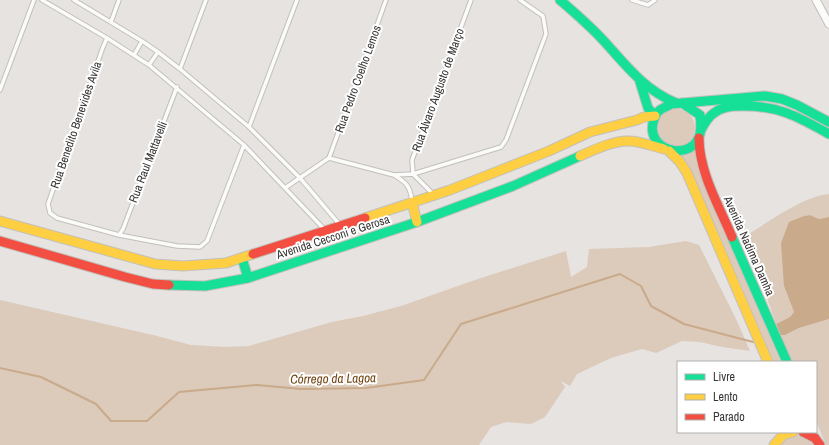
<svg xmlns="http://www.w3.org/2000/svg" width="829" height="445" font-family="'Archivo Narrow',sans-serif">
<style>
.green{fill:#dccaba}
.water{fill:#c9aa8b}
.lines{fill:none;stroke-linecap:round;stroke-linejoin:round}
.stream{stroke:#c9aa8b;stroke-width:2}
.lane-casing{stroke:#c2c0bd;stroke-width:5.5}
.street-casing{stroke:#c2c0bd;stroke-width:9}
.fast-casing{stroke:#c2c0bd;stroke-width:11}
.slow-casing{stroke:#c2c0bd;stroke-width:11}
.jam-casing{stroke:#c2c0bd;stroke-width:11}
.lane{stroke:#fbfbfa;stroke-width:3.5}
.street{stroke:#fbfbfa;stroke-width:7}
.fast{stroke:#16e098;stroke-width:9}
.slow{stroke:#ffcf43;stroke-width:9}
.jam{stroke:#f24e42;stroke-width:9}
.labels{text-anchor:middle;stroke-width:4;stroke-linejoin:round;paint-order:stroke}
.street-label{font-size:12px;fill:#383634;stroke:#fff}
.water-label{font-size:13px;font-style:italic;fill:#714512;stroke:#fff}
</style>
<rect width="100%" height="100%" fill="#e6e3e0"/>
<!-- green -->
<path class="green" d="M657 128a19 19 0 1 1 38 0a19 19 0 1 1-38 0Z
M 695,149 L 697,165 L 706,189 L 781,362 L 774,362 L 720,236 L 680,156 L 692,152 Z
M 829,194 L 829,217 L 819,219 L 810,215 L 804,216 L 784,286 L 794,312 L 790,317 L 776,324 L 746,236 C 768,222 804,196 829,194 Z
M 686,241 L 699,245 L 736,319 L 750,351 L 722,347 L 700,342 L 682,341 L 656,353 L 642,349 L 611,358 L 577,374 L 570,386 L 561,381 L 565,387 L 545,417 L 531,424 L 506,422 L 491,427 L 479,445 L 0,445 L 0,300 L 157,336 L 191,345 L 226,347 L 249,346 L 332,322 L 363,316 L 401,306 L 475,280 L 566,251 L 571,277 L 587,267 L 589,249 L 649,247 Z
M 829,319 L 829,445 L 826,445 L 816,421 L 816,362 L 792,362 L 780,335 L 785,335 L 799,328 Z
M 798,435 L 808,438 L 815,445 L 779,445 C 783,440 792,436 798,435 Z"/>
<!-- water -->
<path class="water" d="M 810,215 L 819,219 L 829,217 L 829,319 L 799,328 L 785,335 L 780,335 L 776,324 L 790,317 L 794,312 L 784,286 L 781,243 L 789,222 L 804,216 Z"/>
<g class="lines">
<!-- stream -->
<path class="stream" d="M 0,368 L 41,377 L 96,404 L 111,421 L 147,421 L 179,392 L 257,385 L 301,389 L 366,388 L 424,380 L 461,324 L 620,274 L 641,286 L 651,306 L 684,324 L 753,342"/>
<!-- lane casing -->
<g class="lane-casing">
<path id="lane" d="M 42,0 L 107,38 L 149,65 L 244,145 L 325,230
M 74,0 L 142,41 L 158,52 L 180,69 L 249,127 L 300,178 L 340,225
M 632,0 L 648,5 L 655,0
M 111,22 L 119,0
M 107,38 L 103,47 L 48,204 L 50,213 L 57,218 L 119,235 L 177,246 L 200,247 L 207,241 L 244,145
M 134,55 L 142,41
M 149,65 L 158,52
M 180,69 L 206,0
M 0,90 L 34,0
M 249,127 L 297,0
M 329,158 L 386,0
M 394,175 C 407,183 410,186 412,201
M 285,188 L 329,158 L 394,175 L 413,174 L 501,147 L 506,140 L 546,34 L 543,16 L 520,0
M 433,194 L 413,174 L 412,160 L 471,0
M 119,235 L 123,229 L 177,87"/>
</g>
<!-- street casing -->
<g class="street-casing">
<path id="street" d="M 816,0 L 829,24"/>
</g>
<!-- fast casing -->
<g class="fast-casing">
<path id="fast" d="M 560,0 C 575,13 589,25 603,40 C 626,65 643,89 676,103
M 640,82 L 648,108 L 655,116
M 682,103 L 700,115 C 701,123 702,132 698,139 C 687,161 647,150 653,123 C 654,119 656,113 660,110 C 663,108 668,106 671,104 L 765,96 L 782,99 L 797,105 L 829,122
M 701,130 C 704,124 708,117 714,113 C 721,107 731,106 740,106 C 777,105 797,116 829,134
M 732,237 L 787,362
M 242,258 L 248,278
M 169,285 L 205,286 L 248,278 L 417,222 L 513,186 L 580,156"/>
</g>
<!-- slow casing -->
<g class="slow-casing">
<path id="slow" d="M 669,151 L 680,162 L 687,173 L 768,362
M 580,156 C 594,150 612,141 628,141 C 640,141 652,146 664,149
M 412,202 L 417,222
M 365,218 L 450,190 L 549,151 L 590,132 L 637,120 L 644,117 L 655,116
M 0,221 L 155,264 L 183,266 L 226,263 L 253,254
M 774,445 L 783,435 L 793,432"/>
</g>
<!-- jam casing -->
<g class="jam-casing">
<path id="jam" d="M 699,138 C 699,172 719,206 732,237
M 0,241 L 125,277 L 153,284 L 169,285
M 253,254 L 365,218
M 803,432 L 815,438 L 820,445"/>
</g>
<!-- lane -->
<use href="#lane" class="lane"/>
<!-- street -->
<use href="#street" class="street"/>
<!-- fast -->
<use href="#fast" class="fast"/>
<!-- slow -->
<use href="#slow" class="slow"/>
<!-- jam -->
<use href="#jam" class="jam"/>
</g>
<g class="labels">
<!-- street labels -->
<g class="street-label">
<text transform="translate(358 79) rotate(-70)" y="4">Rua Pedro Coelho Lemos</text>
<text transform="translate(438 90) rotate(-70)" y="4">Rua Álvaro Augusto de Março</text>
<text transform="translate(76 125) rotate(-71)" y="4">Rua Benedito Benevides Avila</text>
<text transform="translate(148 162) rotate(-69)" y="4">Rua Raul Mattavelli</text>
<text transform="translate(333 237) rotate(-18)" y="4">Avenida Cecconi e Gerosa</text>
<text transform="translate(749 246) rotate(66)" y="4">Avenida Nadima Damha</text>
</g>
<!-- water labels -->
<g class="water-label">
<text transform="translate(333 378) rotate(-1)" y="5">Córrego da Lagoa</text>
</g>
</g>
<!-- legend -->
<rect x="677" y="361" width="140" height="72" fill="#ffffff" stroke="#afafae"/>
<rect x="685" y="374" width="20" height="6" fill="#16e098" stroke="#afafae"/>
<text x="713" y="381" font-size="12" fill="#383634">Livre</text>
<rect x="685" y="394" width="20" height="6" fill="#ffcf43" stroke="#afafae"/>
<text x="713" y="401" font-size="12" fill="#383634">Lento</text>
<rect x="685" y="414" width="20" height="6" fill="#f24e42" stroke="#afafae"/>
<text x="713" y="421" font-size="12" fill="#383634">Parado</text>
</svg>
